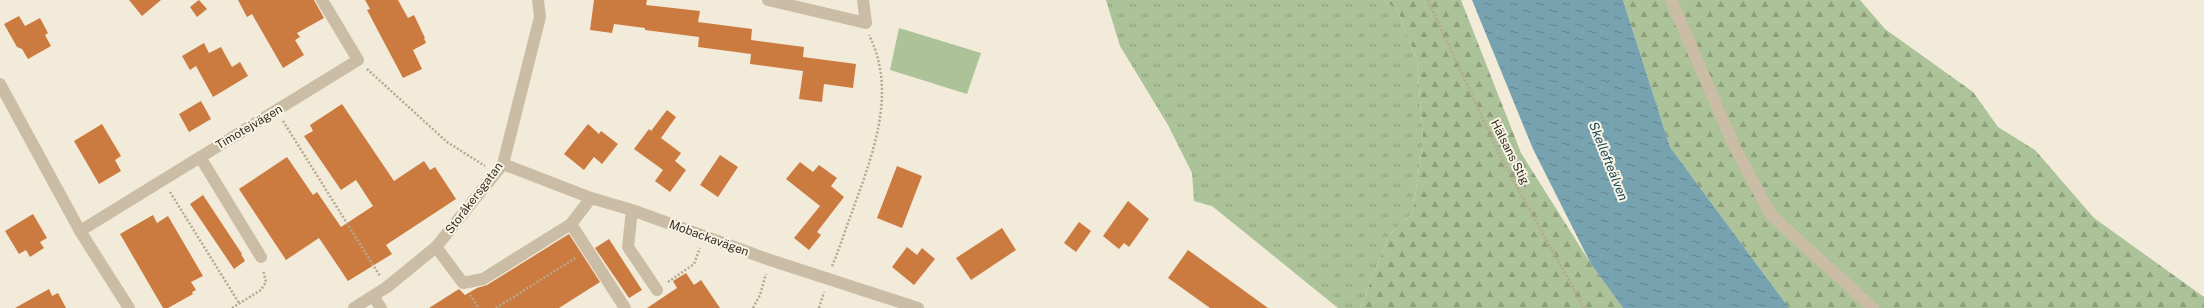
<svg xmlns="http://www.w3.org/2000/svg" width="2204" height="308" font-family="'Public Sans',sans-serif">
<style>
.grass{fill:url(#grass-tufts)}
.forest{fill:url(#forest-firs)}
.park{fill:#acc299}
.water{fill:url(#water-ripples)}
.building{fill:#cb7b3f}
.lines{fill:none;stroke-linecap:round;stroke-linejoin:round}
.path{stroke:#b7a78f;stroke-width:2.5;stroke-dasharray:2 2;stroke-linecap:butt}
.minor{stroke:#cbbda5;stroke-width:12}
.labels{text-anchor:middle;stroke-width:4;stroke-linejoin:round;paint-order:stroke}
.street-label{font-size:12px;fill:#362e26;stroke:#faf4e5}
.water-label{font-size:13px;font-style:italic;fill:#1a4959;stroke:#faf4e5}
</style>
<defs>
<pattern id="grass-tufts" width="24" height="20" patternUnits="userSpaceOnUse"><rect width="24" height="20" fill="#acc299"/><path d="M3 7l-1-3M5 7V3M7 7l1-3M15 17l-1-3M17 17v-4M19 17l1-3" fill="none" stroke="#8d9e7d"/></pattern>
<pattern id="forest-firs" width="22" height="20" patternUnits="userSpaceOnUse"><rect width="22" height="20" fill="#acc299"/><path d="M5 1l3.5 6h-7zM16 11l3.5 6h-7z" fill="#8d9e7d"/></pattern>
<pattern id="water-ripples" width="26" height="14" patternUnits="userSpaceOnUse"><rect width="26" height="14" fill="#77a3b0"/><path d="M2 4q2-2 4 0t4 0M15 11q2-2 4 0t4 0" fill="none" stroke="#62858f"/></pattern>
</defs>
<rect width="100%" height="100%" fill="#f2ebd9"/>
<!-- grass -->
<path class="grass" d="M 1106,0 L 1384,0 L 1398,11 L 1417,60 L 1423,139 L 1413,212 L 1390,234 L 1360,308 L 1338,308 L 1212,206 L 1194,201 L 1192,173 L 1168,125 L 1120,46 Z"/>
<!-- forest -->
<path class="forest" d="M 1384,0 L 1461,0 L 1521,153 L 1591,264 L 1623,308 L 1360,308 L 1390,234 L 1413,212 L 1423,139 L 1417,60 L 1398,11 Z
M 1623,0 L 1860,0 L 1885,29 L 1973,92 L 1998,127 L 2035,150 L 2094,218 L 2204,297 L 2204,308 L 1789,308 L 1670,147 Z"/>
<!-- park -->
<path class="park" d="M 899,28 L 981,53 L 967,94 L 890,70 Z"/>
<!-- water -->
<path class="water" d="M 1472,0 L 1623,0 L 1670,147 L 1789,308 L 1623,308 L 1591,264 L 1533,149 Z"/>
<!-- building -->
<path class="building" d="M 129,0 L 161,0 L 142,16 Z
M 199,0 L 207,9 L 197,17 L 190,7 Z
M 238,0 L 314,0 L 324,18 L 297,33 L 300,37 L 295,40 L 304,55 L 283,68 L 252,14 L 247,17 Z
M 365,0 L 398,0 L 408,18 L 414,15 L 425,38 L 424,38 L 426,43 L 413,50 L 422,69 L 403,78 L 367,10 L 370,9 Z
M 594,0 L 647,0 L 646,5 L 700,11 L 698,22 L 752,29 L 751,40 L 804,47 L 803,57 L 856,64 L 853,88 L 824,84 L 822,102 L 799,99 L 803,71 L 750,64 L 751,54 L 698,47 L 699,37 L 645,30 L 645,28 L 614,24 L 612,33 L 590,30 Z
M 19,16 L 25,26 L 40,18 L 48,33 L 45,35 L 51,46 L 28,59 L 22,49 L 17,47 L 4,24 Z
M 204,43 L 209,53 L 221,47 L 232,67 L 240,62 L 248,76 L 213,97 L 196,66 L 190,70 L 182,56 Z
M 201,101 L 211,119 L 189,132 L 179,114 Z
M 342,104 L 394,181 L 424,161 L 430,170 L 435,167 L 456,199 L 386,245 L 392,254 L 348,281 L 319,238 L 286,260 L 239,189 L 287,157 L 313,195 L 317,192 L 341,227 L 373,206 L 356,180 L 341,190 L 304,136 L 313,131 L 310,125 Z
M 667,110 L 676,117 L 661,138 L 681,153 L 675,161 L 686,170 L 670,192 L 655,181 L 663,170 L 634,149 L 649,129 L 651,131 Z
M 102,124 L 121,156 L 115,160 L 121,171 L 99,184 L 74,141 Z
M 588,124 L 599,134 L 601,131 L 618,144 L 602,164 L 594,157 L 584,170 L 564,154 Z
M 720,155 L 738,167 L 718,197 L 700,185 Z
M 800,162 L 813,172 L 819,165 L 837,178 L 831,186 L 844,197 L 817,232 L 821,235 L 809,250 L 794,238 L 820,206 L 786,179 Z
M 897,166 L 922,176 L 902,228 L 877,218 Z
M 203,195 L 242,254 L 241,254 L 245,261 L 234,269 L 190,204 Z
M 1128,201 L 1149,219 L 1129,247 L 1124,243 L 1119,249 L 1103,236 Z
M 33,214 L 47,238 L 40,242 L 44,248 L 30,257 L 26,250 L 19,254 L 5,231 Z
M 153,215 L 157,223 L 168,216 L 203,276 L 191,282 L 196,290 L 192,292 L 193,294 L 168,308 L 163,308 L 120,234 Z
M 1079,222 L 1091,231 L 1076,252 L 1064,243 Z
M 1002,228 L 1016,250 L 971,280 L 956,258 Z
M 569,234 L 600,282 L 559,308 L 429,308 L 459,289 L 465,295 L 477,288 L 487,285 Z
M 609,239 L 642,290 L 629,298 L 595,248 Z
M 907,247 L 917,255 L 922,248 L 935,259 L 914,285 L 892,267 Z
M 1188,250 L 1268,308 L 1210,308 L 1168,278 Z
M 686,273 L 694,285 L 701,280 L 720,308 L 647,308 L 677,288 L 673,281 Z
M 49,289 L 52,296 L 58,293 L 66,308 L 15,308 Z"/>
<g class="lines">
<!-- path -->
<path class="path" d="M 1428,0 L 1501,158 L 1584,308
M 367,69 L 447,142 L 485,166
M 283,121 L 380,276
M 170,192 L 239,303
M 832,266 C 840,248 845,230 852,212 C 872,156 898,93 869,35
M 668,282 L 694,264 L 700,248
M 470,295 L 479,308
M 232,308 L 261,290 L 266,282 L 263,270
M 496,308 L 577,257
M 753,308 L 760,295 L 766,274
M 819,308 L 824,292"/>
<!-- minor -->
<path class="minor" d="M 768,0 L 866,23 L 863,0
M 1671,0 L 1735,148 L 1771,215 L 1873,308
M 0,84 L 80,231 L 129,308
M 200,157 L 261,257
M 503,164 L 591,198 L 632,210 L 770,260 L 918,308
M 632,210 L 628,247 L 657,290
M 571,224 L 625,308
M 80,231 L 358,60 L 322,0
M 436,247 L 463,283 L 483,279 L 571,224 L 591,198
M 373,296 L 381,308
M 354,308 L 387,287 L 436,247 L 503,164 L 540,17 L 538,0"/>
</g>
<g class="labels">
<!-- street labels -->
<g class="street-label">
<text transform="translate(249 127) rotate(-31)" y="4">Timotejvägen</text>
<text transform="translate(1510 152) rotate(63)" y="4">Hälsans Stig</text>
<text transform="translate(474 198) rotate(-53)" y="4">Storåkersgatan</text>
<text transform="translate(709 238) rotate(20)" y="4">Mobackavägen</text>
</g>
<!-- water labels -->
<g class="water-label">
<text transform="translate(1609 161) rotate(68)" y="5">Skellefteälven</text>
</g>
</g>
</svg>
